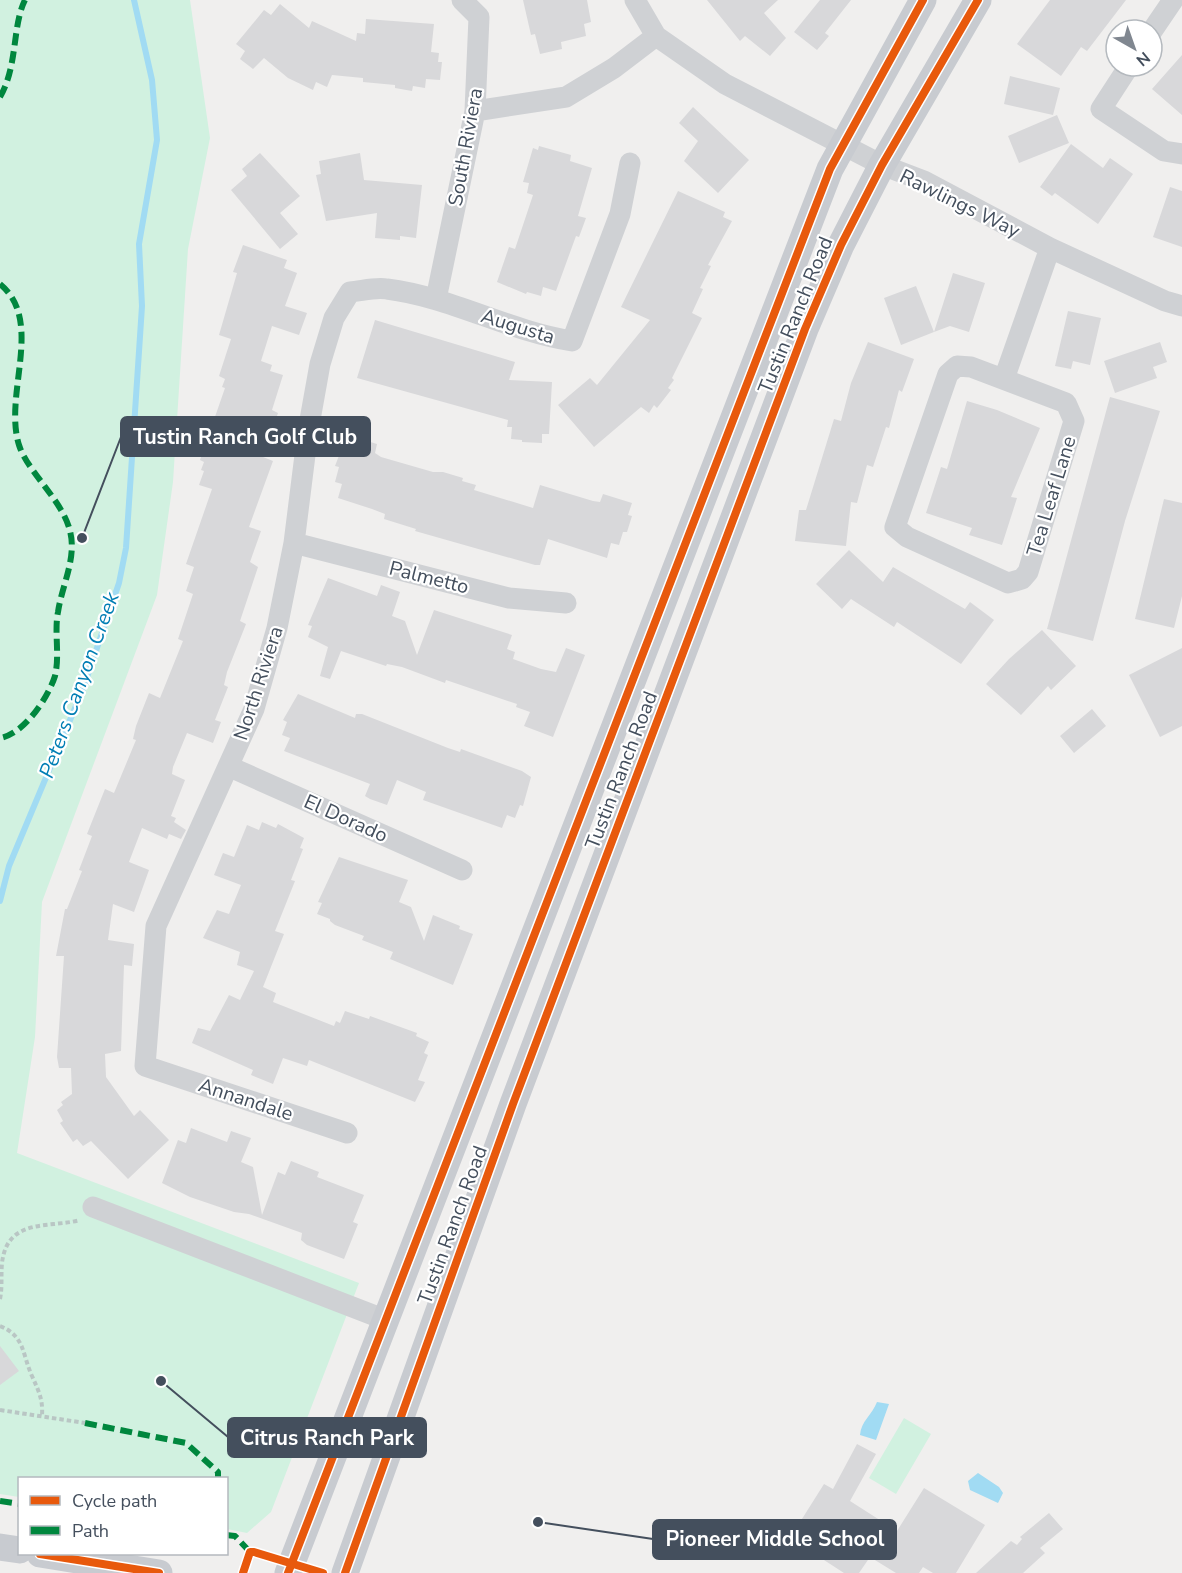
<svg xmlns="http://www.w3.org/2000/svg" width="1182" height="1573" font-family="'Nunito Sans',sans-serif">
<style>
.green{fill:#d1f1e0}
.water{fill:#a1dbf3}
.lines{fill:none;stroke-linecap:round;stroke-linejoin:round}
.stream{stroke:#a1dbf3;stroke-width:6}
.building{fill:#d8d8da}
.path{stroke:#b9c6c4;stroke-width:4;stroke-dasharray:4.5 3;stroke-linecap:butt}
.minor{stroke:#cfd1d4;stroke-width:21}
.major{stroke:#c8cbd0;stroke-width:27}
.quiet{stroke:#00873e;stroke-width:6;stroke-dasharray:12 6;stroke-linecap:butt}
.cycleway-casing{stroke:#fff;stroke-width:11}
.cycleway{stroke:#e8590c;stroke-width:8}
.labels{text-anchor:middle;stroke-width:4.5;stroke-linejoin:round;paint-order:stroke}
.street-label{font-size:20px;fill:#444f5d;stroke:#fff}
.water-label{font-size:21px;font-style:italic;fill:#007eb4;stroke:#fff}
.leader{fill:none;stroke:#444f5d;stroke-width:2}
.callout-dot{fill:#444f5d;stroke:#fff;stroke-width:2}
.callout{fill:#444f5d;stroke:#444f5d;stroke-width:2}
.callout-label{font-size:21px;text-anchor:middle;font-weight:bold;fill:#fff}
</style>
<rect width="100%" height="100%" fill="#f0efee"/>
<!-- green -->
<path class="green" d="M 0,0 L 190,0 L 210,138 L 188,249 L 173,482 L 157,595 L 42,902 L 35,1037 L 17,1153 L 359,1283 L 271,1512 L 247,1533 L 227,1529 L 226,1478 L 20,1478 L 19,1497 L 0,1494 Z
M 904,1418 L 931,1434 L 896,1494 L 869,1478 Z"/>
<!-- water -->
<path class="water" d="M 877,1402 L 889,1404 L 876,1440 L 860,1435 C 861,1421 872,1415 877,1402 Z
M 978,1473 L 999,1487 L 1003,1493 L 998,1503 L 970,1490 L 968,1481 Z"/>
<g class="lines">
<!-- stream -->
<path class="stream" d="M 0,901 L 9,866 L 83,689 L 119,583 L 126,548 L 142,306 L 139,244 L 157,140 L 152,80 L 134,0"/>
</g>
<!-- building -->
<path class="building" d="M 523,0 L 587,0 L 591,22 L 584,24 L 586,36 L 561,42 L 562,49 L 540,54 L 535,34 L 531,35 Z
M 707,0 L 778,0 L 764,13 L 786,38 L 770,56 L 745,36 L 740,41 Z
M 820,0 L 851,0 L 825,33 L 829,36 L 817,50 L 794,32 Z
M 1050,0 L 1126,0 L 1087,51 L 1081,47 L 1061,76 L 1017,44 Z
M 280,4 L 309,28 L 312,21 L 356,41 L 357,33 L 365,34 L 366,19 L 434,24 L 431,52 L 439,53 L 438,62 L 442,62 L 440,80 L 426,79 L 425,88 L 413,86 L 412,91 L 395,88 L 395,85 L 363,82 L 363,78 L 332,75 L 327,87 L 316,82 L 313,90 L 288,78 L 264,58 L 253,69 L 240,59 L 245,51 L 236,44 L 264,10 L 271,15 Z
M 1182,55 L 1182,115 L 1152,89 Z
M 1010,76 L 1060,88 L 1053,115 L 1004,104 Z
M 693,107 L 749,160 L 718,193 L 684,161 L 698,141 L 679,123 Z
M 1057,115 L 1069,143 L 1019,163 L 1008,136 Z
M 1071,144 L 1103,168 L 1110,158 L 1133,174 L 1098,224 L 1055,193 L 1052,196 L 1040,187 Z
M 539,146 L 571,155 L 570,161 L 592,168 L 578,216 L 586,218 L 579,237 L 576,236 L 556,291 L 543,287 L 541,296 L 527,292 L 526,294 L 497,282 L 509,247 L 515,249 L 533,195 L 527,193 L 529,183 L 523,182 L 533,148 L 538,150 Z
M 260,153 L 300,196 L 280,213 L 298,234 L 280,249 L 231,190 L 247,176 L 242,169 Z
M 360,153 L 364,180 L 422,185 L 416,238 L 400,236 L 400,240 L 375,238 L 377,213 L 326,221 L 316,175 L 321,174 L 319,161 Z
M 1170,187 L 1182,191 L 1182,247 L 1153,237 Z
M 678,191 L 725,212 L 723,217 L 732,221 L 708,265 L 711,266 L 700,288 L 703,289 L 692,313 L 702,318 L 672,378 L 674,380 L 668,388 L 671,390 L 657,408 L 654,405 L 649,413 L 641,407 L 594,447 L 558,405 L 590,378 L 597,385 L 650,320 L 621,307 Z
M 243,245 L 287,260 L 284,268 L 297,273 L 285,306 L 307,313 L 299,335 L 272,326 L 261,361 L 272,365 L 270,371 L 283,375 L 272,410 L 278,413 L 263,457 L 273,461 L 249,527 L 261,531 L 250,562 L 258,567 L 240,621 L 246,624 L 227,672 L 224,685 L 228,687 L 215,720 L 221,722 L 213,743 L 187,733 L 173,767 L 172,774 L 185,780 L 171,816 L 176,818 L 174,822 L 186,830 L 181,839 L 169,834 L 167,839 L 142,828 L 129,862 L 149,870 L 134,912 L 113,904 L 108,940 L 134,944 L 132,966 L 124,965 L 121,1051 L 105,1054 L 106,1077 L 134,1116 L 140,1110 L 169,1140 L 128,1179 L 91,1141 L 83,1146 L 77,1139 L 73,1142 L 60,1123 L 63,1121 L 57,1110 L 63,1105 L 61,1102 L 72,1094 L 71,1068 L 59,1068 L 57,1057 L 64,956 L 56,956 L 65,909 L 67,909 L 82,871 L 79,870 L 92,836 L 87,834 L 105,789 L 114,793 L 136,740 L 133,739 L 136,726 L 149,693 L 160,698 L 183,641 L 178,639 L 193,594 L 186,591 L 194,567 L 186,564 L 212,489 L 199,485 L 204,471 L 201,470 L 204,462 L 200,460 L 225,388 L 222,387 L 225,379 L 219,376 L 231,339 L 219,335 L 237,273 L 233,272 Z
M 953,273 L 985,283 L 969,332 L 950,326 L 934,332 Z
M 916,286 L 934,332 L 901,345 L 884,298 Z
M 1068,311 L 1101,318 L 1090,365 L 1073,361 L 1071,369 L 1055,366 Z
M 375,320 L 515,362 L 509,380 L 552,382 L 549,434 L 542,434 L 542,443 L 522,442 L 522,440 L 511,439 L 512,427 L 507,427 L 508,420 L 357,378 Z
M 868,342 L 914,359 L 902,392 L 899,390 L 889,428 L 886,427 L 873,467 L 867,465 L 857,503 L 851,502 L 846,546 L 795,541 L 799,510 L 806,510 L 834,419 L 841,421 L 851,383 Z
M 1160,342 L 1167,362 L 1153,367 L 1157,378 L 1115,393 L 1104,361 Z
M 1110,397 L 1160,411 L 1125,521 L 1093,641 L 1047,629 Z
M 967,401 L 997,410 L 1040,428 L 1011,497 L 1017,498 L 1002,545 L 969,535 L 972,528 L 926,513 L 941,467 L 947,469 Z
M 347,435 L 377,444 L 375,453 L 381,457 L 433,472 L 443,472 L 463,478 L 462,481 L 476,485 L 474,490 L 533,508 L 540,485 L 593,501 L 600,502 L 603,494 L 632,503 L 628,515 L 632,516 L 627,532 L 623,532 L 619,545 L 611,543 L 607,558 L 548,539 L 540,565 L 535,565 L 415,531 L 416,529 L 384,519 L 385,514 L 372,509 L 338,498 L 342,484 L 335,482 L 339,467 L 335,466 Z
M 1164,499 L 1182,503 L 1182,596 L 1174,628 L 1135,619 Z
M 849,550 L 883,582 L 893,567 L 965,609 L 970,602 L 994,620 L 961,664 L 897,622 L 894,627 L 851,599 L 842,609 L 816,584 Z
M 328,578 L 377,596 L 381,585 L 400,592 L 392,616 L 405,621 L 417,655 L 434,610 L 512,635 L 507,649 L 515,652 L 513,659 L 541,669 L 556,672 L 566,648 L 585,655 L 553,737 L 524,726 L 530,712 L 516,707 L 517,704 L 446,680 L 445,683 L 402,667 L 387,664 L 386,666 L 341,651 L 330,679 L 320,676 L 328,647 L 308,637 L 312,626 L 308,625 Z
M 1042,630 L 1076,666 L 1051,690 L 1048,686 L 1021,715 L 986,684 L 1009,659 Z
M 1182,648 L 1182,726 L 1160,737 L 1129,675 Z
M 298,694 L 355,718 L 356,714 L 362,714 L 448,748 L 460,752 L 461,749 L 522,771 L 531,777 L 523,806 L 520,805 L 515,818 L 507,815 L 502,828 L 423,800 L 426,792 L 397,780 L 387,805 L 370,799 L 365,796 L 370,784 L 284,751 L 290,738 L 282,735 L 287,722 L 283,720 Z
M 1092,709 L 1106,726 L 1074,753 L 1060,736 Z
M 262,822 L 276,828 L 278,824 L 304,838 L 300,848 L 303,849 L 291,880 L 295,881 L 275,931 L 284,934 L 263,987 L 276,993 L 273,1002 L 334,1026 L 336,1021 L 340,1023 L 345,1011 L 369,1019 L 370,1016 L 417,1033 L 416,1036 L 429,1042 L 424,1053 L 428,1055 L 418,1080 L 425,1082 L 415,1102 L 309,1060 L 307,1066 L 283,1058 L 273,1084 L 251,1075 L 253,1070 L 192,1043 L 198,1028 L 210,1031 L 229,995 L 240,1000 L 254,971 L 237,965 L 240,952 L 203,938 L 217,910 L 229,914 L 241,885 L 214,875 L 223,853 L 234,857 L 247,825 L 259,830 Z
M 339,857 L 408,880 L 399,902 L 411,907 L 424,941 L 433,915 L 460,926 L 459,929 L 473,934 L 453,985 L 390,959 L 393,952 L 362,940 L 364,936 L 335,925 L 330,921 L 330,919 L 317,914 L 322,903 L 318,902 Z
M 191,1128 L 227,1142 L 231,1131 L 251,1138 L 241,1162 L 253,1167 L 262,1215 L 278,1172 L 285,1175 L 291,1161 L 319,1172 L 317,1177 L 364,1195 L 353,1222 L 358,1224 L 344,1259 L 307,1245 L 301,1240 L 302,1233 L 249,1214 L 234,1212 L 190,1197 L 162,1183 L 178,1140 L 186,1143 Z
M 0,1346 L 19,1371 L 0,1385 Z
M 857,1444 L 876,1454 L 850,1501 L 897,1531 L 924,1488 L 985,1525 L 956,1573 L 933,1573 L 923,1567 L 919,1573 L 896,1573 L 870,1557 L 859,1573 L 844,1573 L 790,1538 L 824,1484 L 833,1489 Z
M 1049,1513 L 1063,1529 L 1040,1548 L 1045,1553 L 1023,1573 L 976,1573 L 1011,1541 L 1017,1545 L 1022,1539 L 1020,1537 Z"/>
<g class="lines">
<!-- path -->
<path class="path" d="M 0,1299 C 3,1285 0,1270 3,1257 C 11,1218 52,1228 80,1220
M 0,1326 C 25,1336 22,1354 32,1376 C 39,1392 43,1399 42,1416
M 0,1410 L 85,1423"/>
<!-- minor -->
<path class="minor" d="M 635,0 L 656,36 L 725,84 L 882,165 L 924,181 L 1050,248 L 1165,301 L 1182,306
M 1152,31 L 1173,0
M 1129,66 L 1101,109 L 1164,151 L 1182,154
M 475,111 L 566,97 L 614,68 L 656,36
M 436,299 L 475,111 L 479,17 L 462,0
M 957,366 L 971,367 L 1066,403 L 1074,421 L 1028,572 L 1022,579 L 1008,583 L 907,537 L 895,527 L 948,374 Z
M 1004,379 L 1050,248
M 294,543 L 509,598 L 566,603
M 230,767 L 462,870
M 347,1133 L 145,1066 L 156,926 L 254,709 L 277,628 L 294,543 L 308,431 L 320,364 L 334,318 L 350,292 C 362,291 375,287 387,289 C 451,297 508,331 572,341 L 620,214 L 630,163
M 93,1207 L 386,1320"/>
<!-- major -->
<path class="major" d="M 0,1547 L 20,1550
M 40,1554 L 159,1573
M 288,1573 L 830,169 L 923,0
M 345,1573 L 513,1104 L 805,329 L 841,245 L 882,165 L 978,0"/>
<!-- quiet -->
<path class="quiet" d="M 0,97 C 18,66 12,26 25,0
M 0,284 C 45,321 3,394 19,445 C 27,471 63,501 70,531 C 77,558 62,585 58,612 C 54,632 60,655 55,676 C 48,698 24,734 0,738
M 85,1423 L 186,1443 L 218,1472 L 218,1478
M 0,1501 L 20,1504
M 226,1535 L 235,1536 L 250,1552"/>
<!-- cycleway casing -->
<g class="cycleway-casing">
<path id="cycleway" d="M 40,1554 L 159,1573
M 243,1573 L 250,1552 L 254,1552 L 323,1573
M 288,1573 L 830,169 L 923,0
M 345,1573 L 513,1104 L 805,329 L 841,245 L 882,165 L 978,0"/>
</g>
<!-- cycleway -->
<use href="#cycleway" class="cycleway"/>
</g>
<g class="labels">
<!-- street labels -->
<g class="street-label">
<text transform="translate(465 147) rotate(-80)" y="7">South Riviera</text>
<text transform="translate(960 203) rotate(26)" y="7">Rawlings Way</text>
<text transform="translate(795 315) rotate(-68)" y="7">Tustin Ranch Road</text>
<text transform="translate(518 326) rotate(17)" y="7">Augusta</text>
<text transform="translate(1051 496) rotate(-73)" y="7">Tea Leaf Lane</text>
<text transform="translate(429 577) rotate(14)" y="7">Palmetto</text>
<text transform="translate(258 683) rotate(-72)" y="7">North Riviera</text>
<text transform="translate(621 770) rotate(-69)" y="7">Tustin Ranch Road</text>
<text transform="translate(346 818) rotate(24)" y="7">El Dorado</text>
<text transform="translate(246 1099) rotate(18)" y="7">Annandale</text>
<text transform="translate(452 1225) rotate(-70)" y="7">Tustin Ranch Road</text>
</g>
<!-- water labels -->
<g class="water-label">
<text transform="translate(79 685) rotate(-70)" y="7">Peters Canyon Creek</text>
</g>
</g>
<!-- callouts -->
<path class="leader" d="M82 538L121 437M161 1381L228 1437M538 1522L653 1539"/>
<g class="callout-dot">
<circle cx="82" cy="538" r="6"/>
<circle cx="161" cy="1381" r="6"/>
<circle cx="538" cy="1522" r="6"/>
</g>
<g class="callout">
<rect x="121" y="417" width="249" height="39" rx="6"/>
<rect x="228" y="1418" width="198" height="39" rx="6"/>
<rect x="653" y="1520" width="243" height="39" rx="6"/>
</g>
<g class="callout-label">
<text x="245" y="444">Tustin Ranch Golf Club</text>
<text x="327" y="1445">Citrus Ranch Park</text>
<text x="775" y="1546">Pioneer Middle School</text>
</g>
<!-- legend -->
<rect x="18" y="1477" width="210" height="78" fill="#ffffff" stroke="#b4b9be" stroke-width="1.5"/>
<rect x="30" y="1496" width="30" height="9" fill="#e8590c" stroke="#b4b9be" stroke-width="1.5"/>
<text x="72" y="1507" font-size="18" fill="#444f5d">Cycle path</text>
<rect x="30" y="1526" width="30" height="9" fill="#00873e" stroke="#b4b9be" stroke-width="1.5"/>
<text x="72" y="1537" font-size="18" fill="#444f5d">Path</text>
<!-- north arrow -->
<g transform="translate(1134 48) rotate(140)"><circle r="28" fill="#ffffff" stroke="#b4b9be" stroke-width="1.5"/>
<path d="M0-4.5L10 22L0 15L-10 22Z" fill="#808790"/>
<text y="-9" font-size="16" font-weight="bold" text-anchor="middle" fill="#444f5d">N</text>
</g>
</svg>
